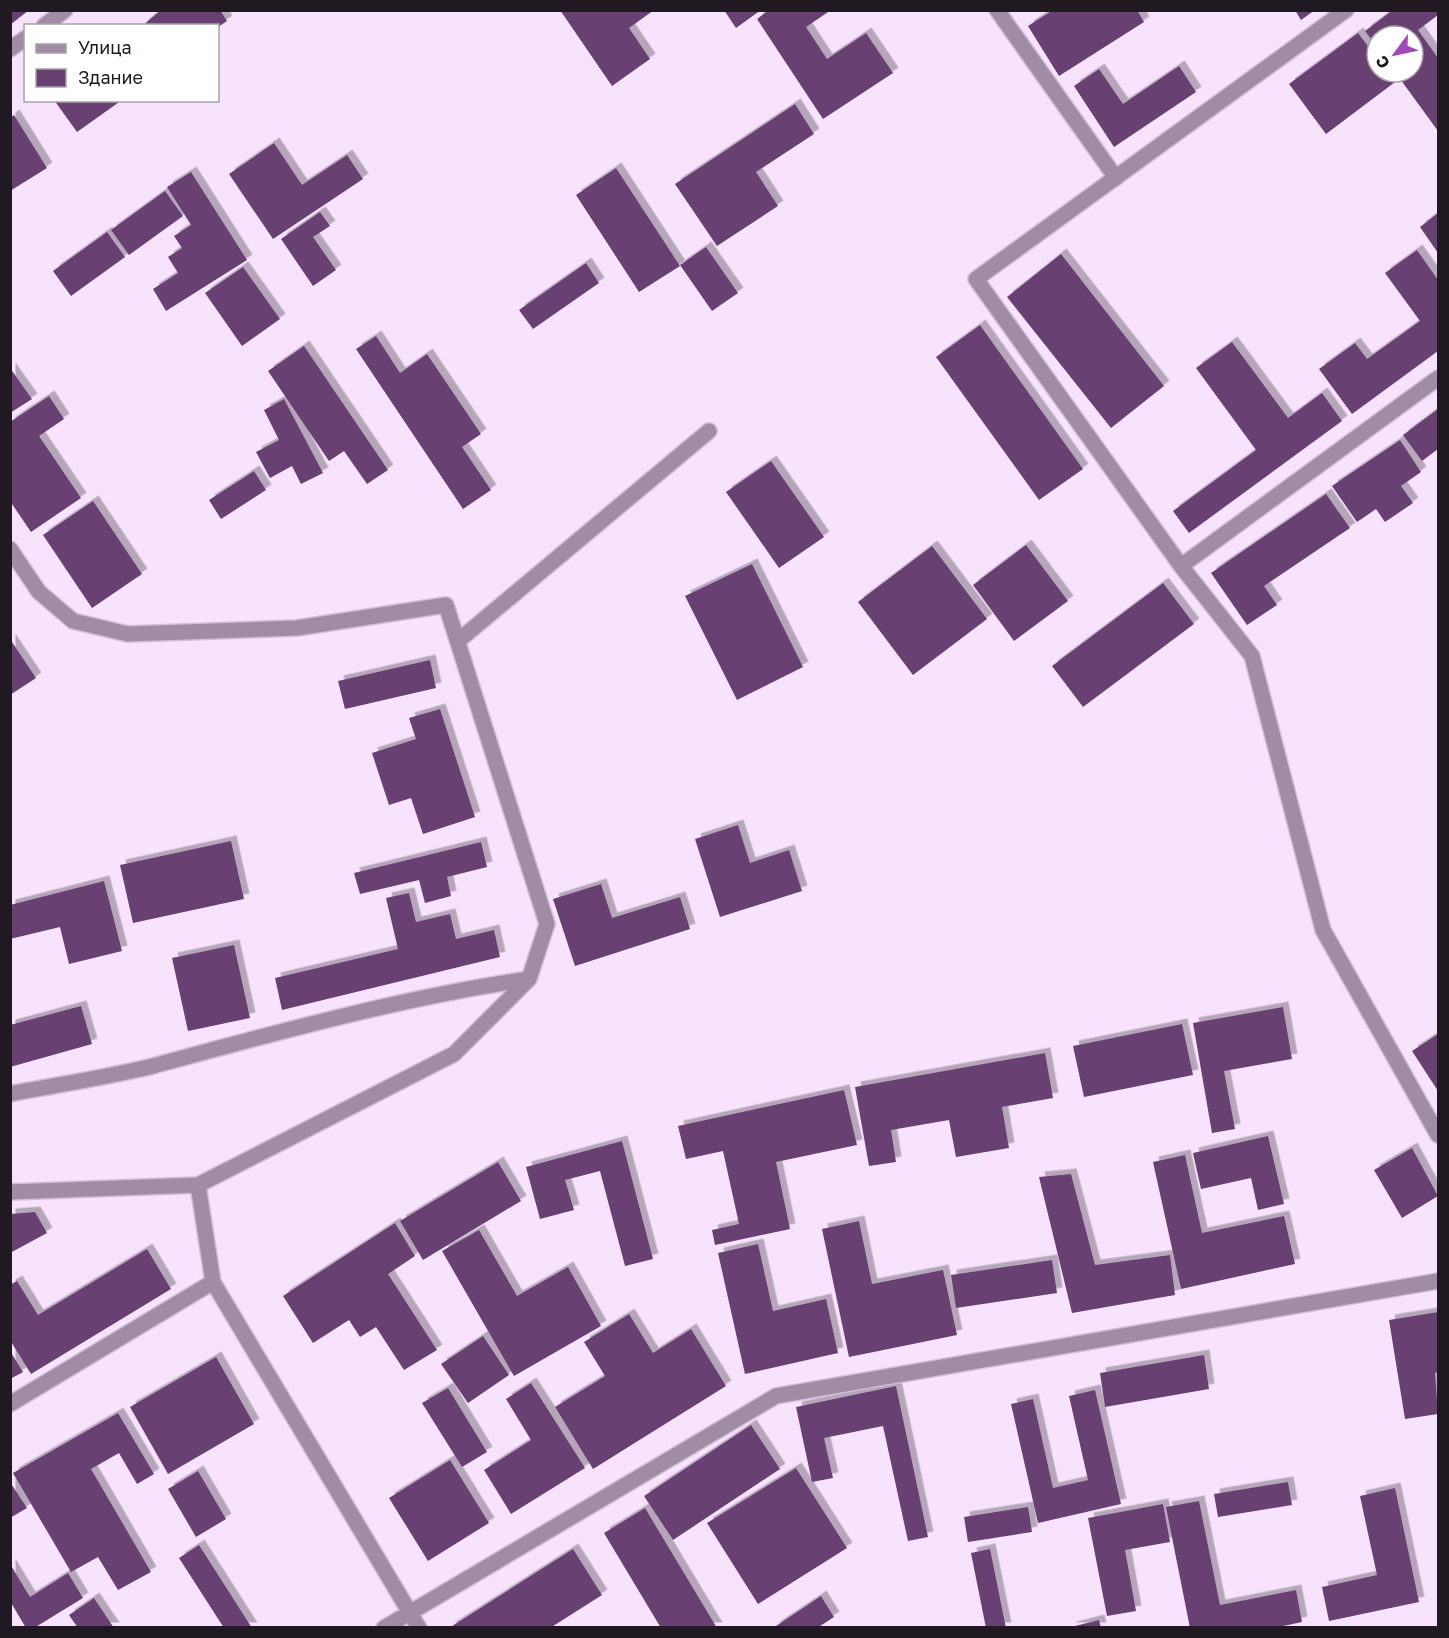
<svg xmlns="http://www.w3.org/2000/svg" width="1449" height="1638" font-family="'Golos Text',sans-serif">
<style>
.building{fill:#673f71;filter:url(#shadow)}
.lines{fill:none;stroke-linecap:round;stroke-linejoin:round}
.minor-casing{stroke:#d0bfd6;stroke-width:18}
.minor{stroke:#a08ca5;stroke-width:15}
</style>
<defs>
<filter id="shadow"><feDropShadow dx="5.5" dy="-5.5" stdDeviation="0" flood-color="#0004"/></filter>
</defs>
<rect width="100%" height="100%" fill="#f7e3fd"/>
<!-- building -->
<path class="building" d="M 10,10 L 29,10 L 10,25 Z
M 161,10 L 220,10 L 227,21 L 218,27 L 142,26 Z
M 560,10 L 654,10 L 629,28 L 650,59 L 612,86 Z
M 724,10 L 761,10 L 736,28 Z
M 769,10 L 831,10 L 806,27 L 827,59 L 866,33 L 893,73 L 823,119 L 757,19 Z
M 1053,10 L 1137,10 L 1144,22 L 1059,76 L 1028,26 Z
M 1295,10 L 1315,10 L 1301,20 Z
M 1393,10 L 1438,10 L 1438,15 L 1418,30 L 1438,58 L 1438,131 L 1395,72 L 1413,72 L 1413,36 L 1377,36 L 1377,47 L 1365,31 Z
M 1358,33 L 1377,58 L 1377,72 L 1387,72 L 1395,82 L 1326,134 L 1289,84 Z
M 1179,66 L 1196,92 L 1114,147 L 1074,86 L 1099,69 L 1123,104 Z
M 54,100 L 122,100 L 77,132 Z
M 795,104 L 814,134 L 756,172 L 778,206 L 717,246 L 675,184 Z
M 14,115 L 47,168 L 10,191 L 10,118 Z
M 274,143 L 302,185 L 347,155 L 363,179 L 273,239 L 229,174 Z
M 616,168 L 680,266 L 639,292 L 576,195 Z
M 191,172 L 247,260 L 166,311 L 153,289 L 178,273 L 168,257 L 182,248 L 174,236 L 191,225 L 167,187 Z
M 165,191 L 183,216 L 129,255 L 111,230 Z
M 320,212 L 330,226 L 313,237 L 336,270 L 313,286 L 281,239 Z
M 1438,213 L 1438,253 L 1420,227 Z
M 107,232 L 125,257 L 71,296 L 53,271 Z
M 706,247 L 738,293 L 712,311 L 680,265 Z
M 1417,250 L 1438,280 L 1438,351 L 1352,414 L 1319,369 L 1355,343 L 1367,359 L 1420,321 L 1385,273 Z
M 1061,254 L 1164,386 L 1111,428 L 1007,297 Z
M 586,263 L 599,283 L 533,329 L 519,310 Z
M 243,267 L 280,319 L 242,346 L 205,293 Z
M 980,325 L 1083,469 L 1039,500 L 936,357 Z
M 376,336 L 400,373 L 427,354 L 481,434 L 462,447 L 491,490 L 463,509 L 356,349 Z
M 1232,342 L 1288,418 L 1322,393 L 1342,421 L 1189,533 L 1173,511 L 1256,450 L 1196,368 Z
M 304,346 L 388,470 L 367,484 L 344,451 L 329,461 L 268,371 Z
M 10,368 L 32,399 L 10,413 Z
M 49,396 L 64,419 L 39,436 L 81,498 L 31,532 L 10,501 L 10,422 Z
M 284,399 L 323,473 L 301,484 L 292,466 L 270,478 L 256,452 L 279,440 L 264,410 Z
M 1438,409 L 1438,449 L 1422,461 L 1403,435 Z
M 1400,440 L 1421,472 L 1401,486 L 1413,503 L 1385,522 L 1376,509 L 1357,522 L 1332,486 Z
M 771,461 L 824,537 L 779,568 L 726,492 Z
M 254,471 L 266,490 L 221,519 L 209,500 Z
M 1326,494 L 1350,528 L 1264,586 L 1277,605 L 1247,625 L 1211,573 Z
M 93,501 L 142,574 L 92,608 L 43,535 Z
M 1026,545 L 1068,601 L 1014,641 L 973,585 Z
M 932,546 L 987,619 L 913,675 L 858,602 Z
M 752,564 L 803,667 L 737,700 L 685,596 Z
M 1163,583 L 1194,624 L 1083,707 L 1052,666 Z
M 10,639 L 36,678 L 10,695 Z
M 430,660 L 436,688 L 345,709 L 338,681 Z
M 440,709 L 475,817 L 423,834 L 411,798 L 389,805 L 372,753 L 416,739 L 409,718 Z
M 738,825 L 750,863 L 789,850 L 802,891 L 720,917 L 695,839 Z
M 231,841 L 244,899 L 133,923 L 120,865 Z
M 481,842 L 487,867 L 447,877 L 451,896 L 425,903 L 419,880 L 360,894 L 354,873 Z
M 104,881 L 122,951 L 69,964 L 60,927 L 10,939 L 10,905 Z
M 601,884 L 612,918 L 680,897 L 690,929 L 575,966 L 553,899 Z
M 409,893 L 416,922 L 450,914 L 456,939 L 494,930 L 500,957 L 282,1010 L 275,978 L 398,949 L 386,898 Z
M 234,945 L 250,1018 L 188,1031 L 172,958 Z
M 81,1006 L 92,1044 L 10,1067 L 10,1025 Z
M 1283,1007 L 1292,1059 L 1224,1071 L 1235,1129 L 1212,1133 L 1193,1023 Z
M 1182,1024 L 1193,1075 L 1084,1097 L 1073,1046 Z
M 1438,1034 L 1438,1091 L 1412,1051 Z
M 1045,1053 L 1053,1098 L 1002,1107 L 1009,1148 L 956,1157 L 949,1120 L 891,1130 L 896,1162 L 869,1166 L 855,1087 Z
M 844,1090 L 857,1145 L 776,1162 L 790,1229 L 715,1245 L 712,1230 L 739,1224 L 723,1151 L 686,1159 L 678,1126 Z
M 1268,1136 L 1284,1204 L 1258,1210 L 1251,1178 L 1201,1189 L 1193,1153 Z
M 622,1141 L 653,1259 L 625,1266 L 600,1171 L 565,1180 L 574,1210 L 540,1219 L 526,1167 Z
M 1412,1148 L 1438,1196 L 1402,1218 L 1374,1170 Z
M 1185,1155 L 1202,1233 L 1284,1216 L 1295,1264 L 1181,1289 L 1153,1162 Z
M 498,1162 L 521,1201 L 423,1260 L 400,1221 Z
M 1071,1174 L 1095,1265 L 1170,1255 L 1175,1295 L 1072,1313 L 1039,1177 Z
M 35,1212 L 47,1233 L 10,1253 L 10,1214 Z
M 859,1221 L 872,1284 L 943,1270 L 957,1335 L 849,1357 L 822,1229 Z
M 395,1223 L 415,1256 L 388,1274 L 437,1350 L 404,1370 L 376,1327 L 360,1337 L 349,1320 L 313,1343 L 283,1296 Z
M 479,1230 L 517,1296 L 568,1267 L 601,1326 L 514,1376 L 442,1251 Z
M 758,1244 L 773,1311 L 826,1299 L 838,1353 L 745,1374 L 718,1253 Z
M 147,1249 L 171,1289 L 31,1374 L 10,1340 L 10,1285 L 17,1281 L 38,1315 Z
M 1052,1260 L 1057,1293 L 956,1308 L 951,1275 Z
M 1438,1312 L 1438,1372 L 1435,1373 L 1438,1414 L 1405,1419 L 1389,1320 Z
M 629,1314 L 653,1353 L 691,1329 L 726,1386 L 593,1469 L 555,1407 L 605,1376 L 584,1342 Z
M 483,1336 L 509,1375 L 468,1403 L 441,1364 Z
M 10,1351 L 23,1372 L 10,1379 Z
M 1204,1355 L 1209,1389 L 1105,1407 L 1100,1373 Z
M 216,1357 L 254,1424 L 168,1474 L 130,1407 Z
M 531,1383 L 585,1468 L 511,1514 L 484,1470 L 531,1440 L 506,1399 Z
M 896,1386 L 928,1537 L 908,1541 L 883,1426 L 824,1438 L 833,1478 L 812,1482 L 796,1407 Z
M 448,1388 L 487,1452 L 462,1467 L 422,1403 Z
M 1095,1390 L 1121,1504 L 1038,1523 L 1011,1404 L 1033,1399 L 1053,1488 L 1088,1480 L 1069,1396 Z
M 118,1413 L 154,1474 L 137,1484 L 119,1453 L 91,1469 L 151,1572 L 118,1590 L 98,1557 L 71,1572 L 13,1473 Z
M 751,1425 L 780,1469 L 673,1540 L 644,1496 Z
M 450,1460 L 489,1523 L 428,1561 L 389,1498 Z
M 796,1468 L 847,1548 L 758,1604 L 707,1523 Z
M 198,1471 L 226,1519 L 196,1537 L 168,1489 Z
M 10,1482 L 27,1508 L 10,1518 Z
M 1288,1482 L 1292,1505 L 1218,1517 L 1214,1494 Z
M 1395,1488 L 1419,1602 L 1329,1621 L 1322,1587 L 1377,1575 L 1360,1496 Z
M 1199,1501 L 1220,1605 L 1296,1590 L 1302,1622 L 1274,1628 L 1190,1628 L 1166,1507 Z
M 1163,1504 L 1170,1542 L 1125,1550 L 1136,1611 L 1107,1616 L 1088,1518 Z
M 1028,1507 L 1032,1532 L 968,1542 L 964,1517 Z
M 645,1508 L 717,1628 L 661,1628 L 604,1533 Z
M 199,1545 L 252,1628 L 224,1628 L 179,1558 Z
M 573,1549 L 602,1595 L 550,1628 L 449,1628 Z
M 990,1549 L 1006,1628 L 986,1628 L 971,1553 Z
M 10,1564 L 30,1597 L 68,1573 L 83,1598 L 34,1628 L 26,1628 L 10,1601 Z
M 821,1596 L 834,1617 L 817,1628 L 773,1628 Z
M 94,1598 L 114,1628 L 78,1628 L 69,1615 Z
M 1099,1620 L 1101,1628 L 1071,1628 L 1071,1627 Z"/>
<g class="lines">
<!-- minor casing -->
<g class="minor-casing">
<path id="minor" d="M 997,10 L 1116,178
M 44,26 L 65,10
M 10,49 L 26,38
M 1438,378 L 1181,566 L 1252,656 L 1323,930 L 1438,1135
M 10,549 L 39,592 L 73,621 L 128,634 L 297,628 L 446,605 L 547,924 L 529,979 L 454,1054 L 198,1185 L 213,1282 L 419,1628
M 1181,566 L 976,279 L 1346,10
M 458,641 L 709,431
M 10,1094 C 56,1085 103,1078 149,1067 C 275,1033 400,998 529,979
M 10,1192 L 198,1185
M 10,1404 L 213,1282
M 384,1628 L 776,1396 L 1438,1281"/>
</g>
<!-- minor -->
<use href="#minor" class="minor"/>
</g>
<!-- border -->
<rect width="1449" height="1638" fill="none" stroke="#201922" stroke-width="24"/>
<!-- legend -->
<rect x="24" y="24" width="195" height="78" fill="#ffffff" stroke="#a6a3a7" stroke-width="1.5"/>
<rect x="36" y="44" width="30" height="9" fill="#a08ca5" stroke="#a6a3a7" stroke-width="1.5"/>
<text x="78" y="54" font-size="18" fill="#201922">Улица</text>
<rect x="36" y="69" width="30" height="18" fill="#673f71" stroke="#a6a3a7" stroke-width="1.5"/>
<text x="78" y="84" font-size="18" fill="#201922">Здание</text>
<!-- north arrow -->
<g transform="translate(1395 54) rotate(237)"><circle r="28" fill="#ffffff" stroke="#a6a3a7" stroke-width="1.5"/>
<path d="M0-4.5L10 22L0 15L-10 22Z" fill="#a14ab7"/>
<text y="-9" font-size="16" font-weight="bold" text-anchor="middle" fill="#201922">С</text>
</g>
</svg>
